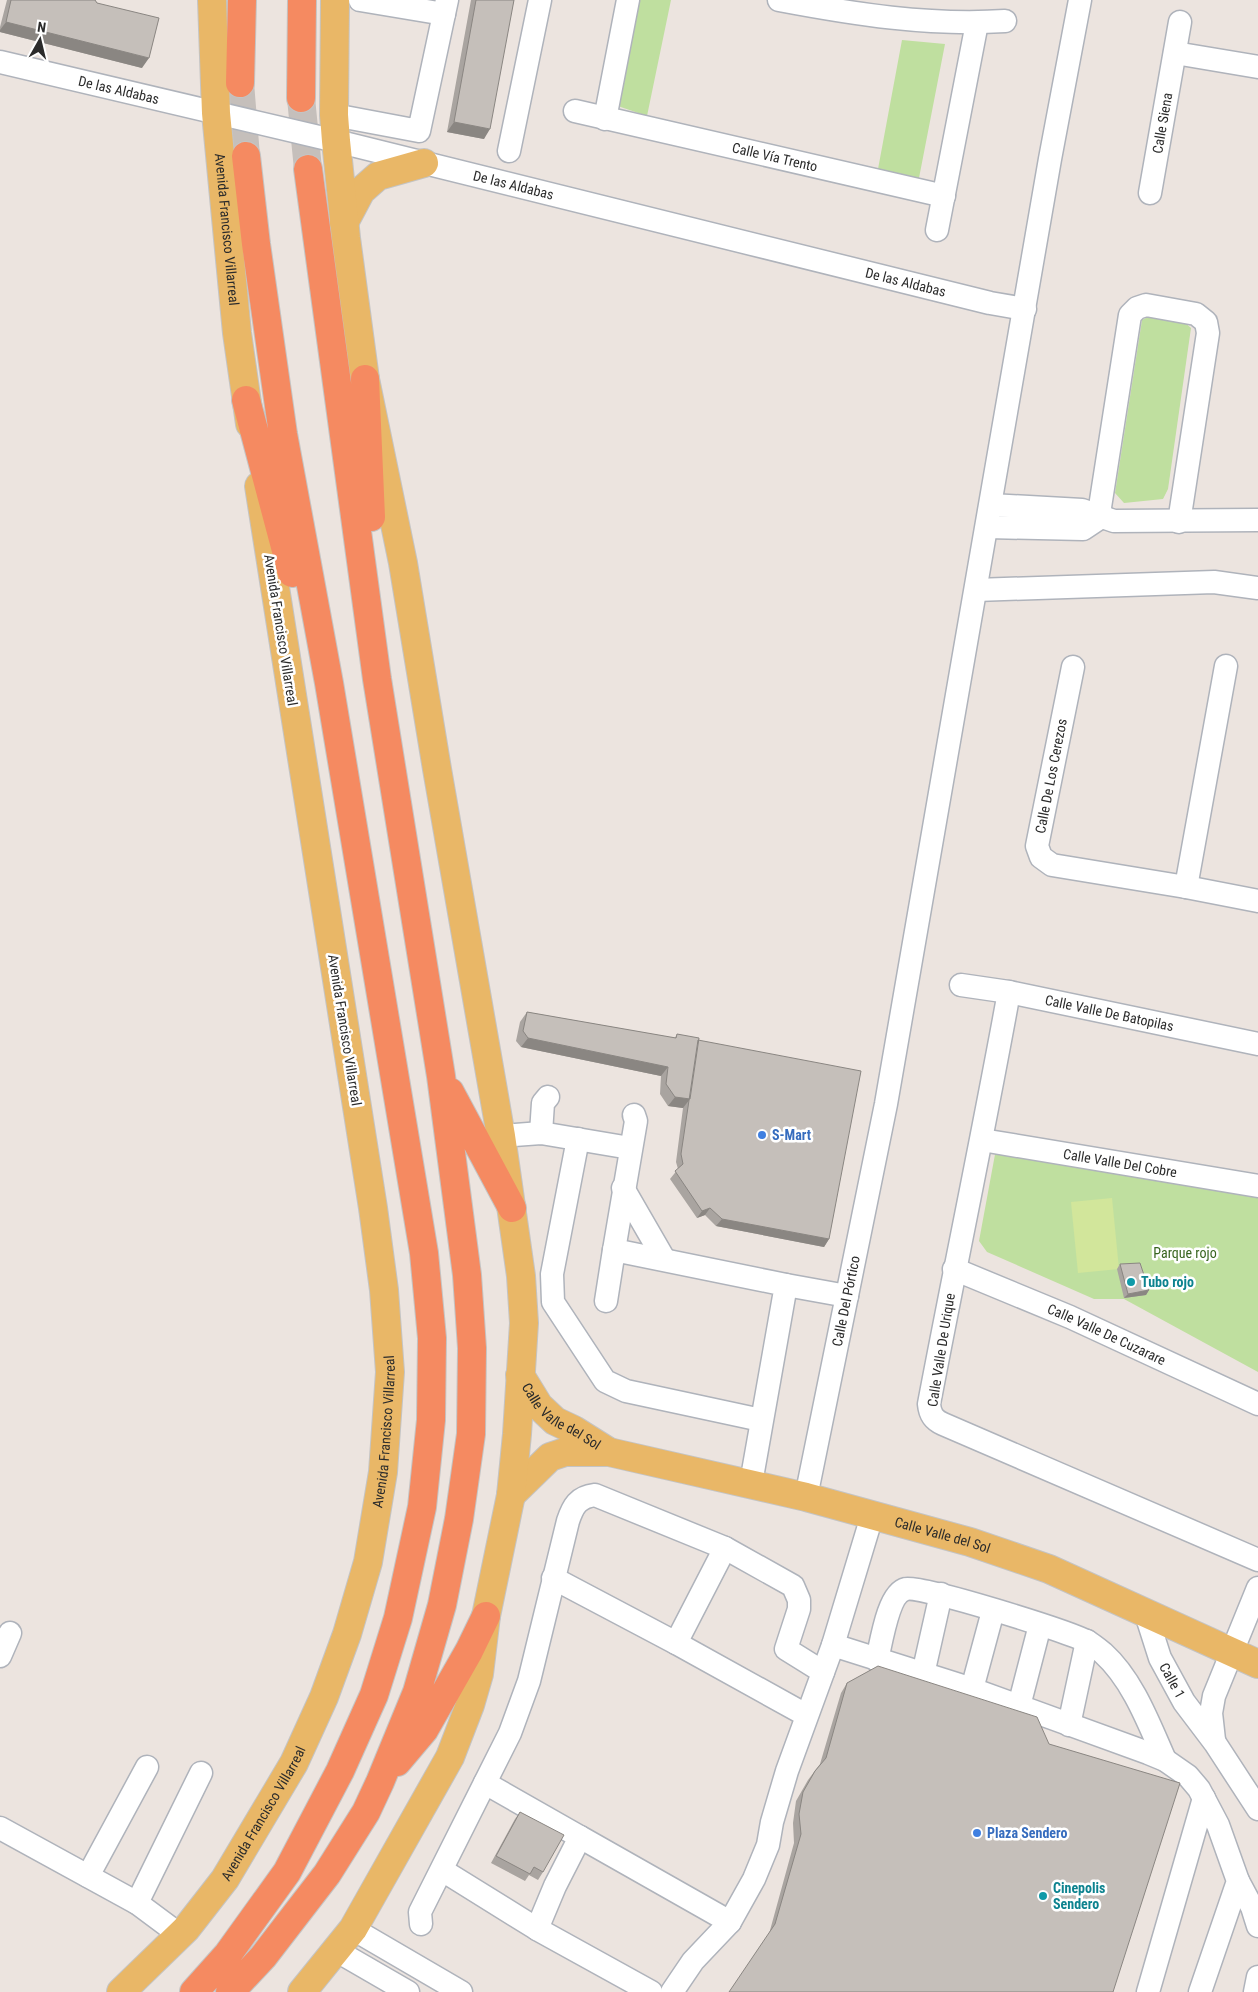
<svg xmlns="http://www.w3.org/2000/svg" width="1258" height="1992" font-family="'Roboto Condensed',sans-serif">
<style>
.green{fill:#bfdf9f}
.pitch{fill:#d2e69b}
.lines{fill:none;stroke-linecap:round;stroke-linejoin:round}
.highway-tunnel{stroke:#c5bfbb;stroke-width:28;stroke-dasharray:28 14;stroke-linecap:butt}
.minor-casing{stroke:#afb3bb;stroke-width:25}
.major-casing{stroke:#c4c4c4;stroke-width:30}
.highway-casing{stroke:#c4c4c4;stroke-width:30}
.minor{stroke:#fff;stroke-width:22}
.major{stroke:#e9b767;stroke-width:28}
.highway{stroke:#f58a61;stroke-width:28}
.wall{fill:#a9a4a0}
.shaded-wall{fill:#8a8682}
.building{fill:#c5bfba;stroke:#8a8682}
.shop-dot{fill:#3f7fe0;stroke:#fff;stroke-width:2}
.culture-dot{fill:#0f9aa8;stroke:#fff;stroke-width:2}
.labels{text-anchor:middle;stroke-width:5;stroke-linejoin:round;paint-order:stroke}
.street-label{font-size:14px;fill:#2b2b2b;stroke:#fff}
.shop-label{font-size:14px;font-weight:bold;fill:#366cbe;stroke:#fff;text-anchor:start}
.park-label{font-size:14px;fill:#38651f;stroke:#fff}
.culture-label{font-size:14px;font-weight:bold;fill:#0d838f;stroke:#fff;text-anchor:start}
</style>
<rect width="100%" height="100%" fill="#ece4df"/>
<!-- green -->
<path class="green" d="M 630,0 L 671,0 L 647,116 L 612,104 Z
M 902,40 L 945,44 L 919,178 L 878,169 Z
M 1150,316 L 1183,321 L 1191,328 L 1168,489 L 1163,499 L 1124,503 L 1115,493 L 1142,320 Z
M 996,1149 L 1258,1195 L 1258,1372 L 1124,1299 L 1094,1299 L 987,1252 L 979,1241 Z"/>
<!-- pitch -->
<path class="pitch" d="M 1112,1198 L 1119,1269 L 1078,1273 L 1071,1202 Z"/>
<g class="lines">
<!-- highway-tunnel -->
<path class="highway-tunnel" d="M 240,83 L 246,156
M 301,98 L 308,169"/>
<!-- minor casing -->
<g class="minor-casing">
<g id="minor">
<path d="M 360,0 L 444,14"/>
<path d="M 779,0 C 853,14 929,26 1005,21"/>
<path d="M 1175,53 L 1258,67"/>
<path id="s1" d="M 0,62 L 336,141 L 990,303 L 1025,309"/>
<path id="s2" d="M 575,111 L 944,196"/>
<path d="M 334,115 L 419,131 L 447,0"/>
<path d="M 605,119 L 628,0"/>
<path d="M 509,151 L 540,0"/>
<path id="s3" d="M 1150,193 L 1180,22"/>
<path d="M 937,230 L 977,23"/>
<path d="M 991,505 L 1082,510 L 1114,521 L 1258,520"/>
<path d="M 1101,517 L 1100,507 L 1130,315 L 1137,308 L 1146,305 L 1196,314 L 1206,322 L 1208,333 L 1179,522"/>
<path d="M 987,527 L 1083,529 L 1101,517"/>
<path d="M 976,590 L 1214,582 L 1258,588"/>
<path d="M 1073,667 L 1037,846 L 1041,857 L 1052,865 L 1186,887 L 1258,901"/>
<path d="M 1186,887 L 1226,666"/>
<path id="s4" d="M 961,985 L 1009,992 L 1258,1044"/>
<path d="M 1009,992 C 984,1130 955,1267 929,1404 C 930,1415 934,1420 943,1424 L 1258,1560"/>
<path d="M 541,1133 L 543,1103 L 548,1097"/>
<path d="M 501,1136 L 541,1133 L 630,1148"/>
<path d="M 578,1139 L 552,1274 L 553,1302 L 605,1381 L 626,1391 L 761,1420"/>
<path id="s5" d="M 982,1140 L 1258,1186"/>
<path d="M 623,1188 L 664,1259"/>
<path d="M 614,1250 L 636,1121 L 634,1115"/>
<path id="s6" d="M 954,1269 L 1070,1317 L 1258,1404"/>
<path d="M 786,1285 L 847,1296"/>
<path d="M 606,1301 L 614,1250 L 786,1285 L 751,1483"/>
<path id="s7" d="M 806,1497 L 886,1104 L 1050,159 L 1080,0"/>
<path d="M 553,1578 L 676,1643 L 725,1548"/>
<path id="s8" d="M 1145,1611 L 1160,1658 L 1184,1702 L 1215,1743 L 1258,1809"/>
<path d="M 676,1643 L 806,1715"/>
<path d="M 833,1645 L 972,1689 L 1148,1753 L 1165,1760 L 1188,1776 L 1199,1789 L 1218,1825 L 1238,1881 L 1200,1992"/>
<path d="M 0,1656 L 10,1633"/>
<path d="M 877,1660 C 881,1644 888,1593 906,1589 C 921,1585 1070,1632 1088,1642 C 1093,1645 1098,1649 1103,1653 C 1133,1680 1149,1724 1165,1760"/>
<path d="M 923,1674 L 941,1594"/>
<path d="M 972,1689 L 993,1611"/>
<path d="M 1019,1706 L 1040,1625"/>
<path d="M 1069,1725 L 1087,1641"/>
<path d="M 1214,1740 L 1211,1713 L 1214,1696 L 1258,1588"/>
<path d="M 485,1783 L 580,1837 L 555,1886 L 537,1929"/>
<path d="M 0,1828 L 137,1903 L 180,1935"/>
<path d="M 580,1837 L 730,1922"/>
<path d="M 442,1870 L 537,1929 L 651,1992"/>
<path d="M 88,1876 L 147,1767"/>
<path d="M 1238,1881 L 1252,1907 L 1258,1926"/>
<path d="M 137,1903 L 201,1773"/>
<path d="M 421,1924 L 420,1912 L 510,1733 L 529,1681 L 568,1521 C 573,1506 578,1497 595,1495 L 725,1548 L 793,1586 L 799,1600 L 799,1609 L 786,1649 L 823,1672"/>
<path d="M 353,1929 L 461,1992"/>
<path d="M 337,1951 L 408,1992"/>
<path d="M 672,1992 L 693,1961 L 730,1922 L 754,1879 L 768,1845 L 772,1822 L 787,1771 L 833,1645 L 872,1516"/>
<path d="M 1148,1992 L 1204,1798"/>
<path d="M 1255,1992 L 1258,1977"/>
</g>
</g>
<!-- major casing -->
<g class="major-casing">
<g id="major">
<path id="s9" d="M 212,0 L 216,113 L 237,333 L 250,424"/>
<path d="M 344,223 L 361,191 L 378,176 L 424,163"/>
<path id="s10" d="M 520,1375 L 539,1406 L 555,1421 L 574,1430 L 609,1452"/>
<path id="s11" d="M 511,1495 L 550,1457 L 565,1452 L 609,1452 L 806,1497 L 970,1542 L 1049,1569 L 1258,1664"/>
<path id="s12" d="M 121,1992 L 186,1929 L 225,1879 L 294,1763 L 324,1697 L 347,1634 L 368,1562 L 383,1472 L 390,1372 L 384,1290 L 373,1208 L 259,486"/>
<path d="M 302,1992 L 353,1929 L 450,1757 L 470,1705 L 479,1674 L 486,1616 L 511,1495 L 517,1434 L 524,1323 L 521,1276 L 501,1136 L 437,769 L 403,563 L 365,379 L 346,238 L 336,141 L 334,115 L 335,0"/>
</g>
</g>
<!-- highway casing -->
<g class="highway-casing">
<path id="highway" d="M 240,83 L 242,0
M 301,98 L 302,0
M 365,379 L 371,517
M 246,400 L 292,573
M 450,1092 L 512,1208
M 397,1762 L 424,1730 L 469,1651 L 486,1616
M 194,1992 L 228,1954 L 287,1872 L 340,1771 L 374,1695 L 398,1618 L 422,1507 L 431,1420 L 432,1338 L 424,1253 L 329,683 L 283,434 L 256,244 L 246,156
M 230,1992 L 263,1957 L 327,1874 L 366,1812 L 380,1782 L 417,1692 L 442,1605 L 459,1519 L 471,1434 L 472,1348 L 467,1275 L 441,1076 L 377,679 L 308,169"/>
</g>
<!-- minor -->
<use href="#minor" class="minor"/>
<!-- major -->
<use href="#major" class="major"/>
<!-- highway -->
<use href="#highway" class="highway"/>
</g>
<!-- wall -->
<path class="wall" d="M 7,0 L 95,0 L 142,68 L 0,32 L 0,27 Z
M 471,0 L 514,0 L 484,139 L 447,132 Z
M 527,1012 L 675,1038 L 677,1034 L 698,1040 L 829,1239 L 824,1247 L 716,1226 L 705,1215 L 697,1218 L 670,1179 L 678,1169 L 676,1162 L 683,1108 L 668,1106 L 660,1094 L 661,1076 L 521,1047 L 516,1041 L 520,1022 Z
M 1120,1264 L 1149,1290 L 1146,1295 L 1124,1298 L 1117,1269 Z
M 847,1683 L 1113,1992 L 769,1934 L 794,1843 L 793,1823 L 796,1801 L 808,1780 L 820,1764 L 841,1693 Z
M 520,1812 L 543,1872 L 538,1880 L 529,1875 L 525,1881 L 491,1863 L 515,1819 Z"/>
<!-- shaded-wall -->
<path class="shaded-wall" d="M 6,22 L 149,58 L 142,68 L 0,32 L 0,30 Z
M 454,122 L 490,129 L 484,139 L 447,132 Z
M 528,1038 L 668,1067 L 661,1076 L 521,1047 Z
M 675,1097 L 690,1099 L 683,1108 L 668,1106 Z
M 710,1208 L 705,1215 L 697,1218 L 702,1211 Z
M 722,1219 L 829,1239 L 824,1247 L 716,1226 Z
M 1149,1290 L 1146,1295 L 1124,1298 L 1128,1294 Z"/>
<!-- building -->
<path class="building" d="M 11,0 L 95,0 L 97,3 L 159,18 L 149,58 L 6,22 Z
M 476,0 L 514,0 L 490,129 L 454,122 Z
M 527,1012 L 676,1038 L 677,1034 L 699,1038 L 690,1099 L 675,1097 L 666,1084 L 668,1067 L 528,1038 L 523,1031 Z
M 698,1040 L 861,1071 L 829,1239 L 722,1219 L 710,1208 L 702,1211 L 675,1171 L 683,1164 L 681,1154 Z
M 1140,1263 L 1149,1290 L 1128,1294 L 1120,1264 Z
M 878,1666 L 1037,1717 L 1049,1744 L 1180,1783 L 1113,1992 L 729,1992 L 775,1924 L 801,1834 L 799,1814 L 803,1792 L 815,1771 L 826,1758 L 847,1683 Z
M 520,1812 L 564,1835 L 543,1872 L 534,1867 L 530,1874 L 496,1856 Z"/>
<!-- markers -->
<g class="shop-dot">
<circle cx="762" cy="1135" r="5"/>
<circle cx="977" cy="1833" r="5"/>
</g>
<g class="culture-dot">
<circle cx="1131" cy="1282" r="5"/>
<circle cx="1043" cy="1896" r="5"/>
</g>
<g class="labels">
<!-- street labels -->
<g class="street-label">
<text dy="5" stroke="none"><textPath href="#s1" startOffset="122">De las Aldabas</textPath></text>
<text dy="5" stroke="none"><textPath href="#s3" startOffset="71">Calle Siena</textPath></text>
<text dy="5" stroke="none"><textPath href="#s2" startOffset="205">Calle Vía Trento</textPath></text>
<text dy="5" stroke="none"><textPath href="#s1" startOffset="528">De las Aldabas</textPath></text>
<text dy="5" stroke="none"><textPath href="#s9" startOffset="230">Avenida Francisco Villarreal</textPath></text>
<text dy="5" stroke="none"><textPath href="#s1" startOffset="932">De las Aldabas</textPath></text>
<text transform="translate(281 630) rotate(81)" y="5">Avenida Francisco Villarreal</text>
<text transform="translate(1051 776) rotate(-79)" y="5">Calle De Los Cerezos</text>
<text dy="5" stroke="none"><textPath href="#s4" startOffset="151">Calle Valle De Batopilas</textPath></text>
<text transform="translate(345 1030) rotate(81)" y="5">Avenida Francisco Villarreal</text>
<text dy="5" stroke="none"><textPath href="#s5" startOffset="140">Calle Valle Del Cobre</textPath></text>
<text dy="5" stroke="none"><textPath href="#s7" startOffset="200">Calle Del Pórtico</textPath></text>
<text dy="5" stroke="none"><textPath href="#s6" startOffset="166">Calle Valle De Cuzarare</textPath></text>
<text transform="translate(941 1350) rotate(-81)" y="5">Calle Valle De Urique</text>
<text dy="5" stroke="none"><textPath href="#s10" startOffset="60">Calle Valle del Sol</textPath></text>
<text dy="5" stroke="none"><textPath href="#s12" startOffset="635">Avenida Francisco Villarreal</textPath></text>
<text dy="5" stroke="none"><textPath href="#s11" startOffset="458">Calle Valle del Sol</textPath></text>
<text dy="5" stroke="none"><textPath href="#s8" startOffset="75">Calle 1</textPath></text>
<text dy="5" stroke="none"><textPath href="#s12" startOffset="230">Avenida Francisco Villarreal</textPath></text>
</g>
<!-- shop labels -->
<g class="shop-label">
<text x="772" y="1140">S-Mart</text>
<text x="987" y="1838">Plaza Sendero</text>
</g>
<!-- park labels -->
<g class="park-label">
<text x="1185" y="1258">Parque rojo</text>
</g>
<!-- culture labels -->
<g class="culture-label">
<text x="1141" y="1287">Tubo rojo</text>
<text x="1053" y="1893">Cinepolis<tspan x="1053" dy="16">Sendero</tspan></text>
</g>
</g>
<!-- north arrow -->
<g transform="translate(40 40) rotate(8)" stroke="#ffffff" stroke-width="4" paint-order="stroke">
<path d="M0-4L9 19L0 12L-9 19Z" fill="#2b2b2b"/>
<text y="-8" font-size="14" font-weight="bold" text-anchor="middle" fill="#2b2b2b">N</text>
</g>
</svg>
